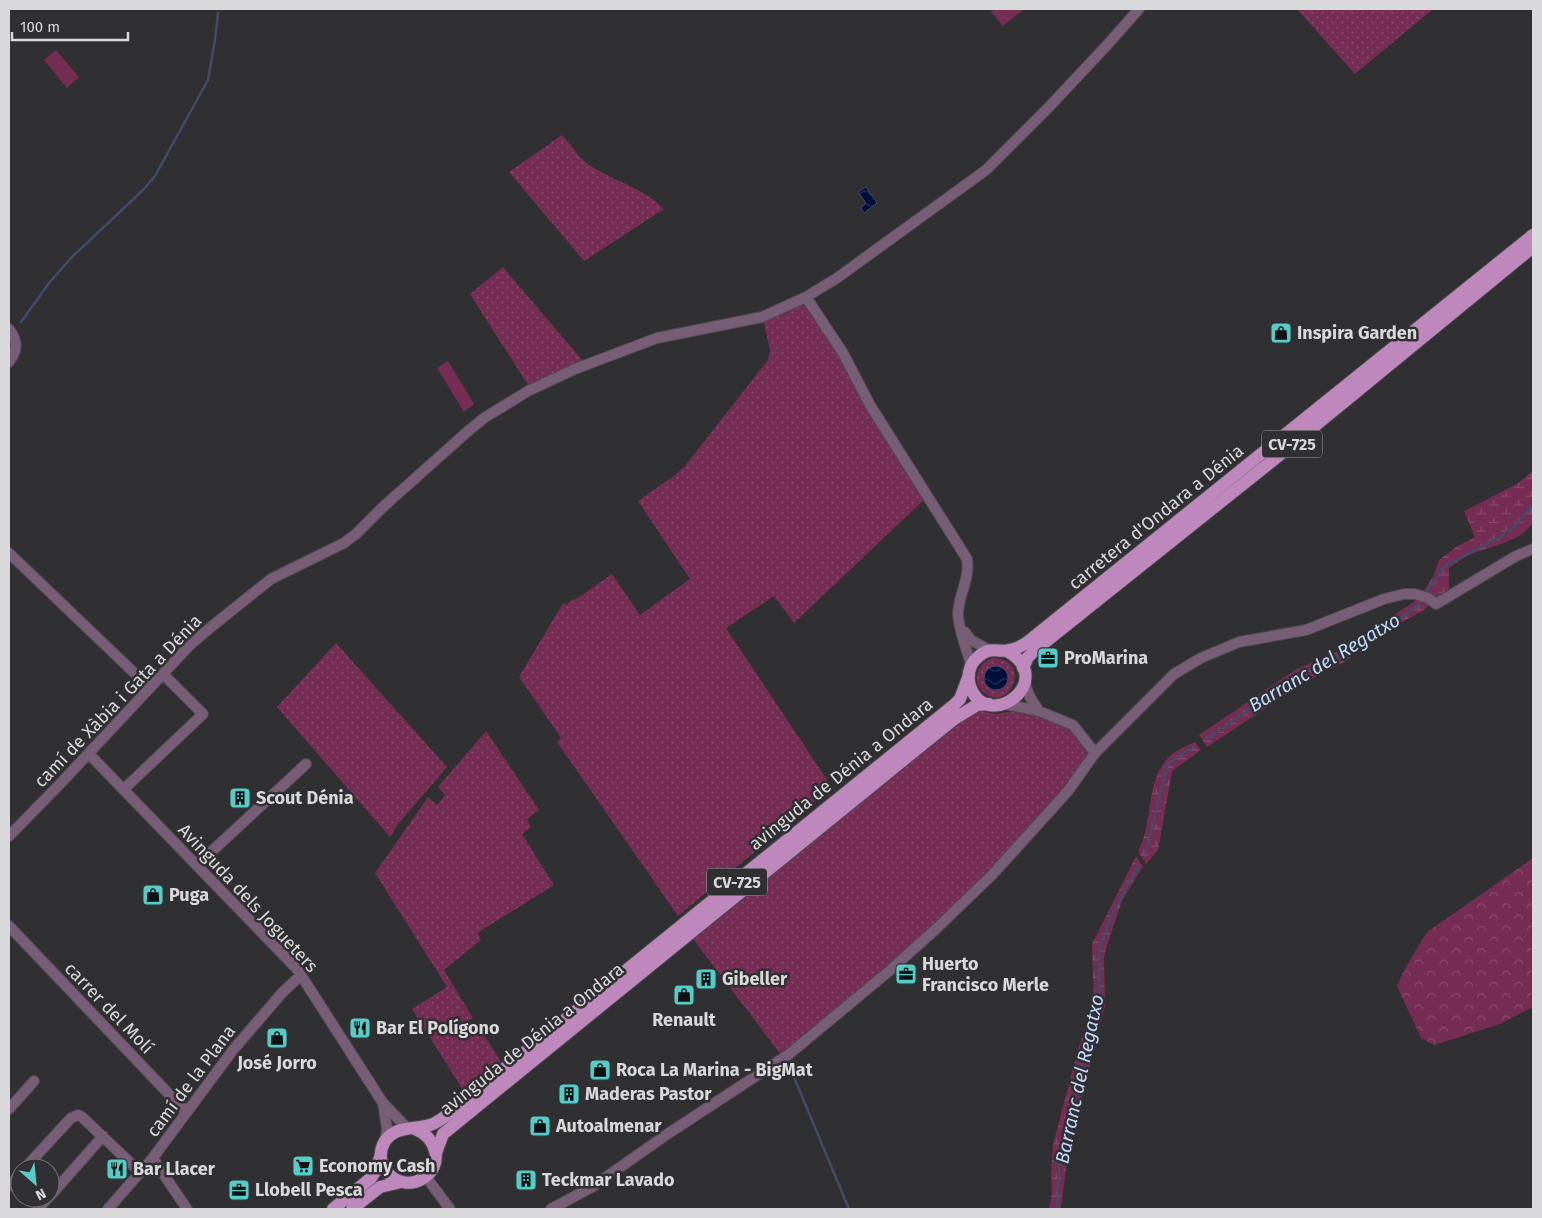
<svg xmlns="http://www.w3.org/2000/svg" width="1542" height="1218" font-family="'Fira Sans',sans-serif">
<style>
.grass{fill:url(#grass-dots)}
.forest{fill:url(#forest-crowns)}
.wetland{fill:url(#wetland-marsh)}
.park{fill:#762d53}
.water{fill:url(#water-waves);stroke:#414b6a}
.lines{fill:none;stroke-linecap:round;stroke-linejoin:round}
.stream{stroke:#414b6a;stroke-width:2.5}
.minor-casing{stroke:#4b4a4d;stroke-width:12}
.major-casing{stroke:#4b4a4d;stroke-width:14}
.minor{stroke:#775d76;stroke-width:10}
.major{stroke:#be88bc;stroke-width:12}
.labels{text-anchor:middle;stroke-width:5;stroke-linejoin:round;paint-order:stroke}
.shield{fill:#302f32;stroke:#a6a5a8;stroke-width:1}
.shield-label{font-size:16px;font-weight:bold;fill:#d9d8da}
.poi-label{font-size:18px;font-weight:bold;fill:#d9d8da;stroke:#302f32;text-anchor:start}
.street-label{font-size:18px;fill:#d9d8da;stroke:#302f32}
.water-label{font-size:19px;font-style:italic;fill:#c2d9fe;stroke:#302f32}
</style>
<defs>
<pattern id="grass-dots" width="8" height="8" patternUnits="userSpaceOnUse" patternTransform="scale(1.25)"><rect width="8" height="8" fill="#762d53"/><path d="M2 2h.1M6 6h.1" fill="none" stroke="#894b6b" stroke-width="1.8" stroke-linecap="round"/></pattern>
<pattern id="forest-crowns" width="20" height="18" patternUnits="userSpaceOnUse" patternTransform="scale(1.25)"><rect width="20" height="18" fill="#762d53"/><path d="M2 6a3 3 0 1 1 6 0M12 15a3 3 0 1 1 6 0" fill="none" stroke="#894b6b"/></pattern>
<pattern id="wetland-marsh" width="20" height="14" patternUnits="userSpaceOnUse" patternTransform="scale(1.25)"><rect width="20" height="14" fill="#762d53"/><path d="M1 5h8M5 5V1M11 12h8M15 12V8" fill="none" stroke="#894b6b"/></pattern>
<pattern id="water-waves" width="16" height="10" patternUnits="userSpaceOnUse" patternTransform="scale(1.25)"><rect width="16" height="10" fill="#000e3a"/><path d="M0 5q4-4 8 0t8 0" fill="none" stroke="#253056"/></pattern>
</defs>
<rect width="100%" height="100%" fill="#302f32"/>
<!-- grass -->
<path class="grass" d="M 1297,9 L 1433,9 L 1355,74 Z
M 562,135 C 572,146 581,161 594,168 C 617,182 645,189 664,209 L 584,261 L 509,172 Z
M 503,267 L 583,361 L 528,385 L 470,294 Z
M 802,305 L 806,306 L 813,313 L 926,498 L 794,623 L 774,596 L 726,628 L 832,787 L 678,916 L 557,742 L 561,738 L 519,677 L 563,603 L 566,605 L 573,599 L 575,600 L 612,574 L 640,615 L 690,579 L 638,501 L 675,475 L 685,466 L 768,360 L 770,350 L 764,323 L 767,320 Z
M 336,643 L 447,767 L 399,823 L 390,837 L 277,707 Z
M 992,658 C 1034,658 1010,715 983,692 C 970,680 979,663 992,658 Z
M 1018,710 L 1065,727 L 1075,734 L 1087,750 L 1086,757 L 1068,786 L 991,873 L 884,972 L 782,1056 L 693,939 L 962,720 L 980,711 L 996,714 Z
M 486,731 L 539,810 L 527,819 L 531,827 L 522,834 L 554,885 L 482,930 L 478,934 L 481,940 L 444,970 L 473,1018 L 464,1025 L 470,1033 L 479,1027 L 501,1062 L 463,1090 L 412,1009 L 447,987 L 375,873 L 428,797 L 437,805 L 445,795 L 438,787 Z"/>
<!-- forest -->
<path class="forest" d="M 1533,858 L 1533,1007 L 1500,1024 L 1434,1045 L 1421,1038 L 1397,986 C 1405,967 1416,950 1427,932 Z"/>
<!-- wetland -->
<path class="wetland" d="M 1533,471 L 1533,522 C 1520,544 1487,546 1465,557 C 1460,560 1454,564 1449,568 L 1449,591 L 1437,598 L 1424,590 L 1433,577 L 1439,560 L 1456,547 L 1475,537 L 1464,511 L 1517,484 Z
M 1417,600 L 1431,604 L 1424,610 L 1390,629 L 1344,662 L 1305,682 L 1207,747 L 1199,735 L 1295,670 L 1342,649 Z
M 1195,742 L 1201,750 L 1172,771 L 1158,850 L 1146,864 L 1138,851 C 1154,823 1145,782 1168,758 C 1174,751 1186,746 1195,742 Z
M 1136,856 L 1143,867 L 1138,874 L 1122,901 L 1106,948 L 1104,959 L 1105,1006 L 1068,1151 L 1061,1209 L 1049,1209 L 1052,1193 L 1051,1172 L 1053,1145 L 1078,1049 L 1094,1005 L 1092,944 Z"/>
<!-- park -->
<path class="park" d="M 995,9 L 1024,9 L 1003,26 L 991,12 Z
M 56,50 L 79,77 L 67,88 L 44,60 Z
M 448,361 L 474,404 L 464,412 L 437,368 Z"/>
<!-- water -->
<path class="water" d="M 866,187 L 877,203 L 864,213 L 861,208 L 866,203 L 858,192 Z
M984 678a12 12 0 1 1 24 0a12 12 0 1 1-24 0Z"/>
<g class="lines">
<!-- stream -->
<path class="stream" d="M 21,322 L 49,283 L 71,258 L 144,189 L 155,176 L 208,80 L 215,40 L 218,13
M 1427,592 L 1441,570 L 1448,564 L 1502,536 L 1518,523 L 1533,503
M 1207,739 L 1248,710 L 1283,682 L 1349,650 L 1411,611 L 1418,604
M 1146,852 L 1167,766 L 1177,757 L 1193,747
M 786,1058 L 849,1209
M 1057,1209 L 1060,1151 L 1072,1108 L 1086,1047 L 1099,1004 L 1099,956 L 1101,944 L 1111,916 L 1138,866"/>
<!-- minor casing -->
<g class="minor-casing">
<path id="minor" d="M 806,297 L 843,353 L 870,405 L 967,559 C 970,579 959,594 958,613 C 958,628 967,650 971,665
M 9,329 C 18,341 18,350 9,362
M 9,553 L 150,688
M 965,632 L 971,640 L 989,650
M 1024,682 L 1030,697 L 1039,711
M 1005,704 L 1039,711 L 1073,725 L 1095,753
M 89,754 L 297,969 L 383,1103 L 407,1128
M 124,789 L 203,714 L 163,674
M 9,836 L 60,784 L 189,646 L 211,627 L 271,579 L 344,543 L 356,534 L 383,507 L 467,432 L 484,418 L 528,391 L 575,369 L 657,338 L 762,317 L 806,297 L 837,278 L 986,170 L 1049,107 L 1108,44 L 1139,9
M 197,865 L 306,764
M 9,926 L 186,1112
M 383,1104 L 387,1129 L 385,1141
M 9,1109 L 34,1081
M 152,1159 L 156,1163 L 187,1209
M 25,1168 L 71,1118 L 78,1115 L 82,1117 L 140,1172
M 426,1177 L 450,1209
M 9,1186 L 20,1174
M 50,1196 L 103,1136
M 38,1209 L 48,1198
M 108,1209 L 152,1159 L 233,1050 L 282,993 L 301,975
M 551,1209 L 592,1187 L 669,1133 L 788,1055 L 888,972 L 936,929 L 992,875 L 1068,791 L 1095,753 L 1174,674 L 1201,658 L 1239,642 L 1306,630 L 1384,599 L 1404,594 L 1415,594 L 1428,598 L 1436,604 L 1516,556 L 1533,549"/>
</g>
<!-- major casing -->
<g class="major-casing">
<path id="major" d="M 1007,651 C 1059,680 987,735 970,686 C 967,676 969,665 977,658 C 990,645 997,653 1009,650 C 1017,649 1024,645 1030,640 L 1533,235
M 1023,668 L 1028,657 L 1034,651 L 1272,461 L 1533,247
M 415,1129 C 437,1137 445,1166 422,1179 C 398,1193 370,1165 385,1141 C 396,1125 415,1130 430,1125 C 440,1122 448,1114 456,1108 L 954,705 L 960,699 L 969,675
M 436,1153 L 443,1134 L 954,719 L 977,705 L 989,704
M 333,1209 L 371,1178 L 376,1170 L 381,1154
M 352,1209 L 380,1187 L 401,1182"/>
</g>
<!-- minor -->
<use href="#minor" class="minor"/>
<!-- major -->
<use href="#major" class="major"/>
</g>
<!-- icons -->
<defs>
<g id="shop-square" transform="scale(1.125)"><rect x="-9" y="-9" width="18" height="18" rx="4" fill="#54cdc8" stroke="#302f32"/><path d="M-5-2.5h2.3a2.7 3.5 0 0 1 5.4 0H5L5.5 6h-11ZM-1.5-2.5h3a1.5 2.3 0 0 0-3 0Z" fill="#111"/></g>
<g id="office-square" transform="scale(1.125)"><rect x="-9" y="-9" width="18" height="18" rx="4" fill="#54cdc8" stroke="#302f32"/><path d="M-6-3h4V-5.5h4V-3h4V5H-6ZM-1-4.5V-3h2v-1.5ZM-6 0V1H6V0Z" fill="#111"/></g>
<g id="building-square" transform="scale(1.125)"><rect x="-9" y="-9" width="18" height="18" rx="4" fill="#54cdc8" stroke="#302f32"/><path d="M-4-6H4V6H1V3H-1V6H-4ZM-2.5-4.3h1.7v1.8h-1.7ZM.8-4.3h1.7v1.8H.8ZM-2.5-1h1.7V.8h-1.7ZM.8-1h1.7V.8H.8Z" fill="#111"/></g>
<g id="restaurant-square" transform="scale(1.125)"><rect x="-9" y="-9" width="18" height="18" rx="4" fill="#54cdc8" stroke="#302f32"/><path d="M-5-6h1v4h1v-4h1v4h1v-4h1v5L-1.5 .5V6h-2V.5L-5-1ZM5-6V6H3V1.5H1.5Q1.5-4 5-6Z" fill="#111"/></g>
<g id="supermarket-square" transform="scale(1.125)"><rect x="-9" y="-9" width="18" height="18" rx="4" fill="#54cdc8" stroke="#302f32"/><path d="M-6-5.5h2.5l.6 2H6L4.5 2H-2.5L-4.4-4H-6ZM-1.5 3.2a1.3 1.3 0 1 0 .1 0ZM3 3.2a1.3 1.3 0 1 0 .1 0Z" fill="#111"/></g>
</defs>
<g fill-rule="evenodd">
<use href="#shop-square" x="1281" y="333"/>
<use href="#office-square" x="1048" y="658"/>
<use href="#building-square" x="240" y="798"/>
<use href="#shop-square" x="153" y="895"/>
<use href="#office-square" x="906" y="974"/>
<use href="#building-square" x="706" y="979"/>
<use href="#shop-square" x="684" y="995"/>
<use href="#restaurant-square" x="360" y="1028"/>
<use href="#shop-square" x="277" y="1038"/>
<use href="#shop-square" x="600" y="1070"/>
<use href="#building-square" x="569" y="1094"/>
<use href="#shop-square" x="540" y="1126"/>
<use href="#supermarket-square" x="303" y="1166"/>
<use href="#restaurant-square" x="117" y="1169"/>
<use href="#building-square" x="526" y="1180"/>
<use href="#office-square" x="239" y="1190"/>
</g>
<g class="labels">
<!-- shield labels -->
<g class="shield">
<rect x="1262" y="430.5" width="60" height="27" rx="4"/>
<rect x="707" y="868.5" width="60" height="27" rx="4"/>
</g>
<g class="shield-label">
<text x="1292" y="450">CV-725</text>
<text x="737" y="888">CV-725</text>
</g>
<!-- poi labels -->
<g class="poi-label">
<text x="1297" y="339">Inspira Garden</text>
<text x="1064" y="664">ProMarina</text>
<text x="256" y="804">Scout Dénia</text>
<text x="169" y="901">Puga</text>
<text x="922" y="970">Huerto<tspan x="922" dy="21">Francisco Merle</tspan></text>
<text x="722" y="985">Gibeller</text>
<text x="684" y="1026" text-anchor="middle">Renault</text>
<text x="376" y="1034">Bar El Polígono</text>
<text x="277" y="1069" text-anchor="middle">José Jorro</text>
<text x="616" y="1076">Roca La Marina - BigMat</text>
<text x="585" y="1100">Maderas Pastor</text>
<text x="556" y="1132">Autoalmenar</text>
<text x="319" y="1172">Economy Cash</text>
<text x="133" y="1175">Bar Llacer</text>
<text x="542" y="1186">Teckmar Lavado</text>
<text x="255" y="1196">Llobell Pesca</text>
</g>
<!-- street labels -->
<g class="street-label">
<text transform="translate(1156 517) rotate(-39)" y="6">carretera d'Ondara a Dénia</text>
<text transform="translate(118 701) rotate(-46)" y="6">camí de Xàbia i Gata a Dénia</text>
<text transform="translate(841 774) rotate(-39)" y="6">avinguda de Dénia a Ondara</text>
<text transform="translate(248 898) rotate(47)" y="6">Avinguda dels Jogueters</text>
<text transform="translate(109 1008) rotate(46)" y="6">carrer del Molí</text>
<text transform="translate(532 1039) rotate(-39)" y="6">avinguda de Dénia a Ondara</text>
<text transform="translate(191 1081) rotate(-53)" y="6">camí de la Plana</text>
</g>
<!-- water labels -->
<g class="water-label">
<text transform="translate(1324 662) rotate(-31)" y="7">Barranc del Regatxo</text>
<text transform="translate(1079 1079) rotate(-78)" y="7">Barranc del Regatxo</text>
</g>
</g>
<!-- border -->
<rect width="1542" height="1218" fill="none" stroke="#d9d8da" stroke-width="20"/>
<!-- north arrow -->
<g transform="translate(35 1183) rotate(153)"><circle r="24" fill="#302f32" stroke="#747375"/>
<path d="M0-4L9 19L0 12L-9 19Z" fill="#54cdc8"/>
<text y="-8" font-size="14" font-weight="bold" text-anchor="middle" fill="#d9d8da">N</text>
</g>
<!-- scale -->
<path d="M12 32v8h116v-8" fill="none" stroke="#d9d8da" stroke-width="2.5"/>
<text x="20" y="32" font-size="15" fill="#d9d8da" stroke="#302f32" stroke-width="4" paint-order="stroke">100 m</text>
</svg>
